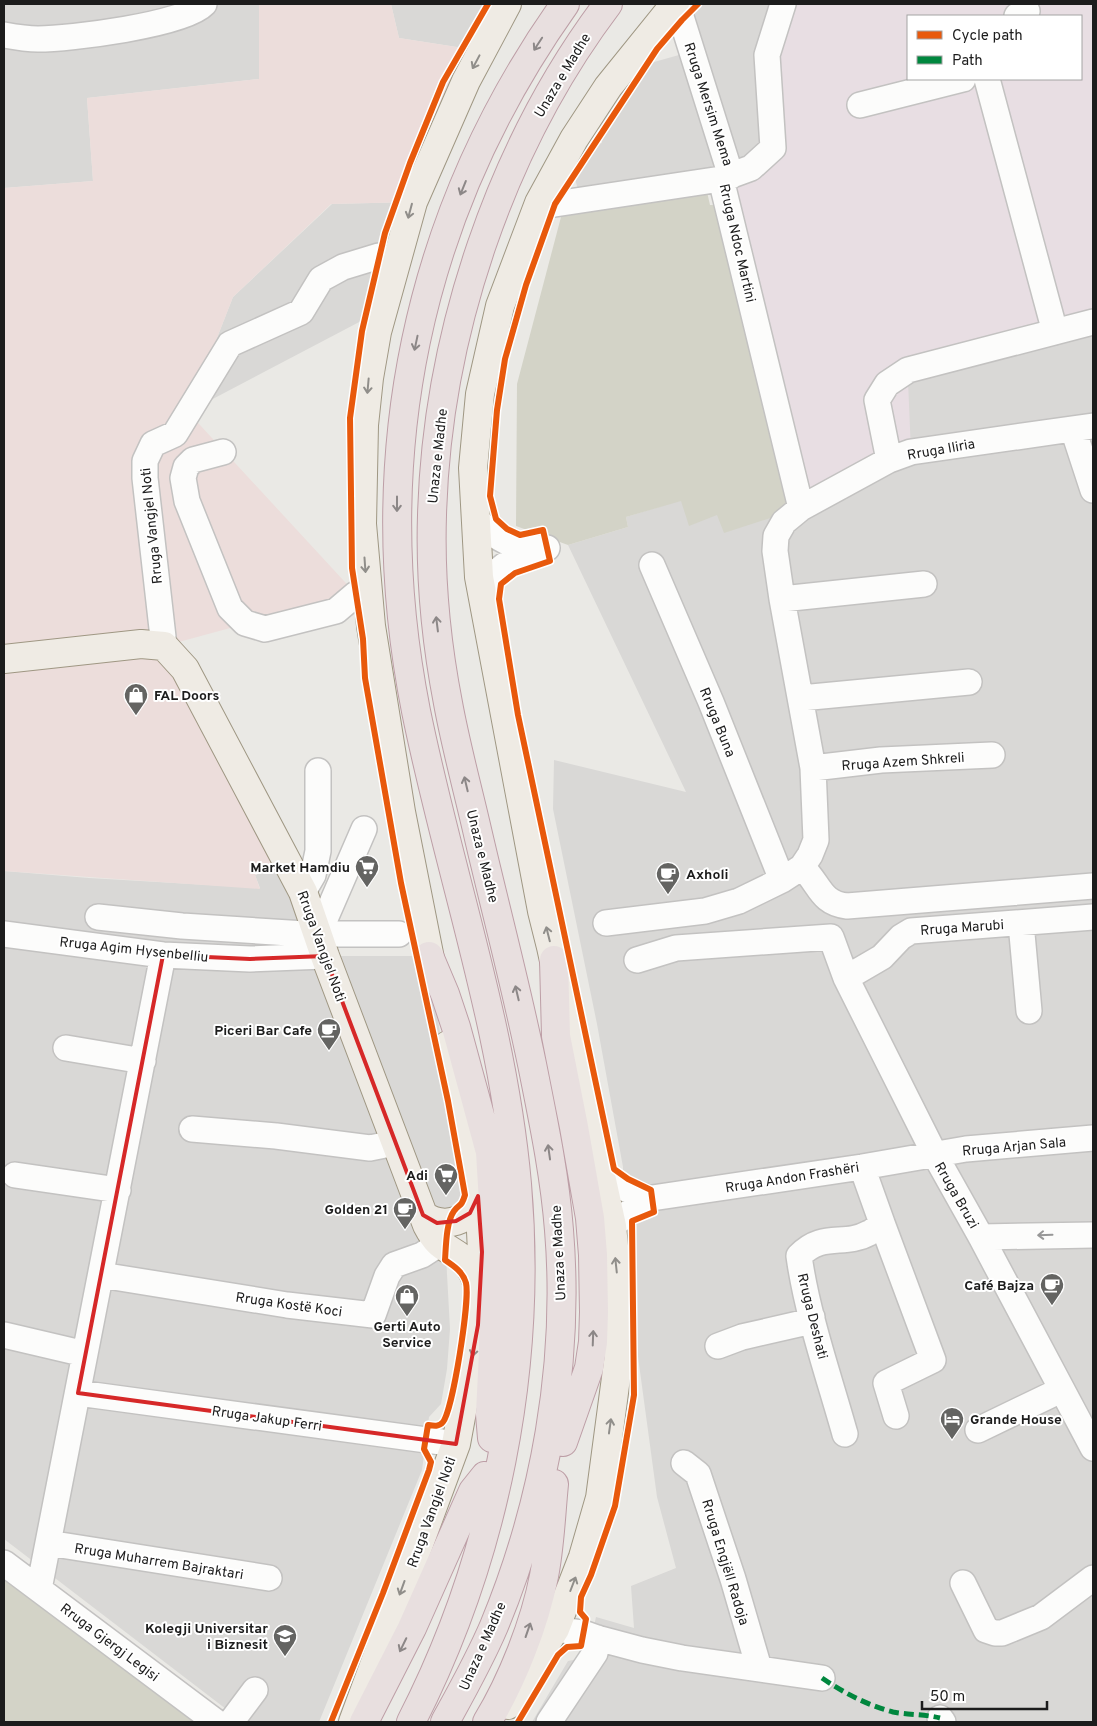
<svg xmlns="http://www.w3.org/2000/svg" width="1097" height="1726" font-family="Overpass,sans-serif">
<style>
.residential{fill:#d9d8d6}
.commercial{fill:#ecdddb}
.industrial{fill:#e8dee3;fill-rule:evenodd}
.construction{fill:#d3d3c7}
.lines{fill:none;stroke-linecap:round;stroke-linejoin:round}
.minor-casing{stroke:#c3c2c1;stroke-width:28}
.major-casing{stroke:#9f9783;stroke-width:30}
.highway-casing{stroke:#bd9ea6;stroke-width:30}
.minor{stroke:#fcfcfb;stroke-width:25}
.major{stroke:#efebe4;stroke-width:28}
.highway{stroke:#e8dfdf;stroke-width:28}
.quiet{stroke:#00873e;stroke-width:5;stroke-dasharray:10 5;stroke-linecap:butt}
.cycleway-casing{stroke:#fff;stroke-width:9}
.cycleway{stroke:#e8590c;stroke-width:6}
.oneway{stroke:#8c8787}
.oneway2{stroke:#908e8a}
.oneway3{stroke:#979797}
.marked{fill:none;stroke:#d62828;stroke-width:4;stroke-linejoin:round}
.labels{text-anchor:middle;stroke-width:4;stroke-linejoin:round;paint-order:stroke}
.street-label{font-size:14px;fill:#1c1c1c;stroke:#fff}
.poi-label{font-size:14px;font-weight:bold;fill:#1c1c1c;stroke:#fff;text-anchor:end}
</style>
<rect width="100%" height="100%" fill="#eae9e5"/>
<!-- residential -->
<path class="residential" d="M 4,4 L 259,4 L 259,79 L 87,98 L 93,181 L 4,188 Z
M 391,4 L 494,4 L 476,50 L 399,38 Z
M 697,4 L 783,4 L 773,148 L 751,168 L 581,200 L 567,151 L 602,143 L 592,101 L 628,91 L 622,71 L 679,55 L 672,24 Z
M 413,202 L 384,309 L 188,412 L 233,297 L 332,204 Z
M 1093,335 L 1093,1722 L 532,1722 L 568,1661 L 587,1657 L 596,1617 L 634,1628 L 631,1586 L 676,1568 L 657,1497 L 623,1246 L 623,1167 L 597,1024 L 553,809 L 554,760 L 686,792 L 568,545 L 628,527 L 626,517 L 681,500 L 908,381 Z
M 282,865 L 325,956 L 427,956 L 470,1208 L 444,1219 L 450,1329 L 447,1369 L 441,1404 L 429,1417 L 422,1470 L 319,1722 L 243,1722 L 4,1539 L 4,871 L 89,878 L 260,888 L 255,875 Z"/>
<!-- commercial -->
<path class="commercial" d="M 259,4 L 391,4 L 399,38 L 476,50 L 413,202 L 331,204 L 233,297 L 188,412 L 356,594 L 164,646 L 282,865 L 255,875 L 260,889 L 4,871 L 4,188 L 93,181 L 87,98 L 259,79 Z"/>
<!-- industrial -->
<path class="industrial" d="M 783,4 L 1093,4 L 1093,335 L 908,381 L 911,452 L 801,508 L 731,176 L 773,148 ZM 908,16 L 1081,16 L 1081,79 L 908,79 Z"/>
<!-- construction -->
<path class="construction" d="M 705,183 L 710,205 L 727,205 L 801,508 L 724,533 L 717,515 L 689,526 L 681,501 L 626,517 L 628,527 L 568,545 L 516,526 L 517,384 L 561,217 L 581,200 Z
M 4,1571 L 202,1722 L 4,1722 Z"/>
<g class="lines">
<!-- minor casing -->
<g class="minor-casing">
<path id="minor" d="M 677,4 L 731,176
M 1017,16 L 1027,11
M 4,35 C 15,37 27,39 38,39 C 69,39 184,25 204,4
M 987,79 L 1055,332
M 860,105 L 963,79
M 721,179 L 801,508
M 539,203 L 555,204 L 721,179 L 751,168 L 773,148 L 767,55 L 783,4
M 1073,429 L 1093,490
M 223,452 L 193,460 L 186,467 L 183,478 L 187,501 L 230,608 L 245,623 L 265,629 L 336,611 L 356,594
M 889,460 L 877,400 L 887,384 L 908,370 L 1093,322
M 476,519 C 497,540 512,548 542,548
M 652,565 L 711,702 L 782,880
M 482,593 L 495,573 L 505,565 L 547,548
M 782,599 L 924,584
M 164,646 L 145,478 L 145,461 L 153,444 L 175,434 L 230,344 L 301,312 L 321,279 L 343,267 L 379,256
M 801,698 L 969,682
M 813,768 L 881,760 L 992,755
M 802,867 C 820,884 820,903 847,906 L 1093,886
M 303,892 L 313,875 L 318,851 L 318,771
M 98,917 L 182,926 L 305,934 L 399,934
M 606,923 L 705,911 L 739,901 L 782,880 L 802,867 L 810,855 L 816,840 L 813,768 L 782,599 L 775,551 L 776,536 L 784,522 L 801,508 L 889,460 L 911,452 L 1093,426
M 1021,923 L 1029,1011
M 4,934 L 163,955 L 250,959 L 325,956
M 318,935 L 364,829
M 637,960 L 676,948 L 831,937 L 846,978 L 935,1155 L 981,1237 L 1093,1448
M 846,978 L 882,957 L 901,937 L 911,931 L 1093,917
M 66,1048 L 143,1061
M 192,1129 L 276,1136 L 370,1148 L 395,1143
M 15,1175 L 118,1190
M 603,1179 L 649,1199
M 882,1223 L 933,1360 L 886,1383 L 896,1416
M 612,1226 L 637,1206 L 652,1198 L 862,1167 L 966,1149 L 1093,1138
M 981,1237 L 1093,1235
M 101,1275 L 287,1305 L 373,1315 L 387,1276 L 394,1265 L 422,1255 L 439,1244
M 4,1335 L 85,1354
M 718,1346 L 742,1337 L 803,1323 L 812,1317
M 78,1393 L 456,1444
M 978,1430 L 1061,1390
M 845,1434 C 829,1377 807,1314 799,1256 C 823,1231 844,1247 869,1233 C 874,1231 878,1226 882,1223 L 862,1167
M 684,1463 L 698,1474 L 733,1579 L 759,1668
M 48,1543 L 269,1578
M 4,1563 L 216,1722
M 963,1583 L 986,1630 L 995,1633 L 1002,1633 L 1041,1617 L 1093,1578
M 39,1589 L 163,955
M 555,1629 L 583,1633 L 597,1638 L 642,1650 L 682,1658 L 822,1678
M 940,1718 L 943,1722
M 231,1722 L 255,1690
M 549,1722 L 595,1653 L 597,1638"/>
</g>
<!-- major casing -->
<g class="major-casing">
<path id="major" d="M 4,659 L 141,644 L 164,646 L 185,669 L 303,892 L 325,956 L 427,1225 C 440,1250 446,1245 464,1260 C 473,1268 477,1281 480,1292
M 434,979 L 401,812 L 371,626 L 362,524 L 364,425 L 369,378 L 377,332 L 413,202 L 466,81 L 507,4
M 423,1215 C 443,1230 473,1222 478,1196
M 508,1705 L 555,1629 L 583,1557 L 600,1498 L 619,1355 L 618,1287 L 612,1226 L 551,947 L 542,911 L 479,577 L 473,468 L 480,394 L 500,306 L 539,203 L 574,139 L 608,87 L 675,4
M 353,1722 L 456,1444 L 478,1325 L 482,1252 L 480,1211 L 465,1117 L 448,1045"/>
</g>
<!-- highway casing -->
<g class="highway-casing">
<path id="highway" d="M 429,956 L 445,994 L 456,1027 L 490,1152 L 493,1202 L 494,1272 L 493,1352 L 490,1414 L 492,1438
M 554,960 L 556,1036 L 574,1127 L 590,1218 L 593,1255 L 594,1312 L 593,1342 L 589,1368 L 563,1442
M 364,1722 L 412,1628 L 473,1491 L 485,1476
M 411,1722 C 495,1558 533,1368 517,1184 C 503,1023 448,869 416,711 C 366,458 416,214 565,4
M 445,1722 C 462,1691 480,1659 494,1626 C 545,1503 570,1363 559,1230 C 555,1179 545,1129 535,1079 C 519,997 497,916 478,834 C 468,790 456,747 448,703 C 436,641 430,577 432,515 C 437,336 500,147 608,4
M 487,1722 C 512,1681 535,1623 544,1576 C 550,1546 551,1514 554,1484"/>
</g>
<!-- minor -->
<use href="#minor" class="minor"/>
<!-- major -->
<use href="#major" class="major"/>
<!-- highway -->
<use href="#highway" class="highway"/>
<!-- quiet -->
<path class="quiet" d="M 822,1678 C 844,1693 867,1705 893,1712 C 908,1715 924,1714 940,1718"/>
<!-- cycleway casing -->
<g class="cycleway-casing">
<path id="cycleway" d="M 331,1722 L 383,1593 L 429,1470 L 431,1462 L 424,1449 L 428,1425 C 434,1426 439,1427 443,1422 C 453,1409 470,1300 466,1283 C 463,1272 454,1266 445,1260 C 446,1247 446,1222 454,1211 C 460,1203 461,1208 465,1195 L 448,1101 L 401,883 L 365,678 L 363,639 L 352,568 L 350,418 L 362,331 L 385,233 L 410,163 L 443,82 L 488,4
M 518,1722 L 558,1655 L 567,1647 L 581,1646 L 586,1619 L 580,1612 L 581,1597 L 591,1575 L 615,1506 L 634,1395 L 632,1221 L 654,1212 L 651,1190 L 628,1179 L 614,1169 L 518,715 L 499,599 L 501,584 L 515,573 L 550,561 L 543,530 L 520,535 L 507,529 L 496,519 L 490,496 L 497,410 L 505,359 L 526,285 L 555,204 L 657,49 L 682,20 L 698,4"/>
</g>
<!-- cycleway -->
<use href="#cycleway" class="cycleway"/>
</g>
<!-- one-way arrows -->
<defs><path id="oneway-shaft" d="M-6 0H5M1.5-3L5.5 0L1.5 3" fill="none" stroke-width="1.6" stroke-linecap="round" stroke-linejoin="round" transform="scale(1.25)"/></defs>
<g class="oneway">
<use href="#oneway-shaft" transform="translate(538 44) rotate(123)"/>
<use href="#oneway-shaft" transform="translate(463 188) rotate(112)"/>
<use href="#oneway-shaft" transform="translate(416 343) rotate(102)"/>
<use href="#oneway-shaft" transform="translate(397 504) rotate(90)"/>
<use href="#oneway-shaft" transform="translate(437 624) rotate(-97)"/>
<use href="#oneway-shaft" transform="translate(466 784) rotate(-103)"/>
<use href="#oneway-shaft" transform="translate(517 993) rotate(-103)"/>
<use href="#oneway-shaft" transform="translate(549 1152) rotate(-98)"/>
<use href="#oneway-shaft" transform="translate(593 1338) rotate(-88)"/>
<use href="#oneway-shaft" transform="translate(528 1630) rotate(-71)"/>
<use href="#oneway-shaft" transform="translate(403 1645) rotate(116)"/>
</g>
<g class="oneway2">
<use href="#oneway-shaft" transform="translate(476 62) rotate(118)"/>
<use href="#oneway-shaft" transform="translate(410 211) rotate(105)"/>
<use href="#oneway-shaft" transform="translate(368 386) rotate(95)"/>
<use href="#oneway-shaft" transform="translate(365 565) rotate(86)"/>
<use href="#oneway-shaft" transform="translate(548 934) rotate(-104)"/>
<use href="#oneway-shaft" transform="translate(616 1265) rotate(-96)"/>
<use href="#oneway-shaft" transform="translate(474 1349) rotate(101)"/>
<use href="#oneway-shaft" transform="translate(610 1426) rotate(-82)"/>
<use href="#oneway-shaft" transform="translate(573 1584) rotate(-69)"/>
<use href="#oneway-shaft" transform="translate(402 1588) rotate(110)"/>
</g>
<use class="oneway3" href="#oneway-shaft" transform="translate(1045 1235) rotate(178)"/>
<!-- marked area -->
<path class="marked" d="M 163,955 L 250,959 L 325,956 L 423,1215 L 437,1223 L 456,1221 L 470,1213 L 478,1196 L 482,1252 L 478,1325 L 456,1444 L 78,1393 Z"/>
<!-- icons -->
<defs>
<g id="shop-pin" transform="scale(1.25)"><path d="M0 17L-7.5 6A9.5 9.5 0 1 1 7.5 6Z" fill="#646462" stroke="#fff"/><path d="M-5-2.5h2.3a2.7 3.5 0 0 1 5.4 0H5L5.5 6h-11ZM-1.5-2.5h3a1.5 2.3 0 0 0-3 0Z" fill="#fff"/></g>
<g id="supermarket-pin" transform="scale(1.25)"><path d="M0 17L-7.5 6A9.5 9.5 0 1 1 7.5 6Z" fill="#646462" stroke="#fff"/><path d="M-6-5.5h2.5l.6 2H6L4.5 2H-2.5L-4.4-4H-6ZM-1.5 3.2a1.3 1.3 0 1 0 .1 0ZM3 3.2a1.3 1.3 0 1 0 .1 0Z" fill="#fff"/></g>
<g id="cafe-pin" transform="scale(1.25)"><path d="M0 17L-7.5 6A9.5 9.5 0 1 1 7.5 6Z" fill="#646462" stroke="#fff"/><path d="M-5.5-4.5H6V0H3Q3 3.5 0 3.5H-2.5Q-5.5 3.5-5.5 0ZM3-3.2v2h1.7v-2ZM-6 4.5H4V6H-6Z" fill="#fff"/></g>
<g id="hotel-pin" transform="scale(1.25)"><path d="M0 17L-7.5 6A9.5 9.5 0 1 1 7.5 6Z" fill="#646462" stroke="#fff"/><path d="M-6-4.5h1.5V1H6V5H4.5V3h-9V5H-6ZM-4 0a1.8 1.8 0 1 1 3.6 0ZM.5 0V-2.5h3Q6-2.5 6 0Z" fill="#fff"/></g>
<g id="university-pin" transform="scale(1.25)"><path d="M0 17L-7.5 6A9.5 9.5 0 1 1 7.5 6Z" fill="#646462" stroke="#fff"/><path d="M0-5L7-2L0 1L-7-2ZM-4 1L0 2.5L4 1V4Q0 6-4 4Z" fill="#fff"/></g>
</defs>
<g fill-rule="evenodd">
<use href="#shop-pin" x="136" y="695"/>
<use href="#supermarket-pin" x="367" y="867"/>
<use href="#cafe-pin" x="668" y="874"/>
<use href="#cafe-pin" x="329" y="1030"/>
<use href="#supermarket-pin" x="446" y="1175"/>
<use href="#cafe-pin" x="405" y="1209"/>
<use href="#cafe-pin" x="1052" y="1285"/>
<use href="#shop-pin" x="407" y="1296"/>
<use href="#hotel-pin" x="952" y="1419"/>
<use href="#university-pin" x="285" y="1636"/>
</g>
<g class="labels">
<!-- street labels -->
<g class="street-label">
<text transform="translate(562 75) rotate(-59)" y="5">Unaza e Madhe</text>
<text transform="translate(709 104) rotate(72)" y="5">Rruga Mersim Mema</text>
<text transform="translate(738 243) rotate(77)" y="5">Rruga Ndoc Martini</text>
<text transform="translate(941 449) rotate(-10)" y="5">Rruga Iliria</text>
<text transform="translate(437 456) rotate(-84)" y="5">Unaza e Madhe</text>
<text transform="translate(151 526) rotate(-96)" y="5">Rruga Vangjel Noti</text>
<text transform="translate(718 722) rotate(68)" y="5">Rruga Buna</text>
<text transform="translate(903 761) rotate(-4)" y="5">Rruga Azem Shkreli</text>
<text transform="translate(483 856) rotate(76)" y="5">Unaza e Madhe</text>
<text transform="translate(962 927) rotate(-4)" y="5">Rruga Marubi</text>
<text transform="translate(322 946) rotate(70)" y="5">Rruga Vangjel Noti</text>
<text transform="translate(134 949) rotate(6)" y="5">Rruga Agim Hysenbelliu</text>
<text transform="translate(1014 1146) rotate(-5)" y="5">Rruga Arjan Sala</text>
<text transform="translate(792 1177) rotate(-9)" y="5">Rruga Andon Frashëri</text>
<text transform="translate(957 1195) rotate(60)" y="5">Rruga Bruzi</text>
<text transform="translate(558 1253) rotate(-93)" y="5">Unaza e Madhe</text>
<text transform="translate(289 1304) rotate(8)" y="5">Rruga Kostë Koci</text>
<text transform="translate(813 1316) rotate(76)" y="5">Rruga Deshati</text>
<text transform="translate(267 1418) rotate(8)" y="5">Rruga Jakup Ferri</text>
<text transform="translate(431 1512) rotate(-70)" y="5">Rruga Vangjel Noti</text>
<text transform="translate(159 1561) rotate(9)" y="5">Rruga Muharrem Bajraktari</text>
<text transform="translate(726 1562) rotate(73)" y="5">Rruga Engjëll Radoja</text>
<text transform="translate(110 1642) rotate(37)" y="5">Rruga Gjergj Legisi</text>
<text transform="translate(482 1646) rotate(-66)" y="5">Unaza e Madhe</text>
</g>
<!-- poi labels -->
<g class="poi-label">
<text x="154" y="700" text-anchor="start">FAL Doors</text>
<text x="350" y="872">Market Hamdiu</text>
<text x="686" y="879" text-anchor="start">Axholi</text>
<text x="312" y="1035">Piceri Bar Cafe</text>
<text x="428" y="1180">Adi</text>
<text x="388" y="1214">Golden 21</text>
<text x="1034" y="1290">Café Bajza</text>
<text x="407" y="1331" text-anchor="middle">Gerti Auto<tspan x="407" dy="16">Service</tspan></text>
<text x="970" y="1424" text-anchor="start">Grande House</text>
<text x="268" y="1633">Kolegji Universitar<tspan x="268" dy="16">i Biznesit</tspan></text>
</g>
</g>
<!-- border -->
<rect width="1097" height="1726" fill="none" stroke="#1c1c1c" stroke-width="10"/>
<!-- legend -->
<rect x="907" y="15" width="175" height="65" fill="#ffffff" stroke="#a4a4a4"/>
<rect x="917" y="31" width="25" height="8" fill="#e8590c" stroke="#a4a4a4"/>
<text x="952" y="40" font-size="15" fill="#1c1c1c">Cycle path</text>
<rect x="917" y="56" width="25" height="8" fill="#00873e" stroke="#a4a4a4"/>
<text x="952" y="65" font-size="15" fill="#1c1c1c">Path</text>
<!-- scale -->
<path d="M922 1701v8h125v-8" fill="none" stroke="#1c1c1c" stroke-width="2.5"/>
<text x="930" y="1701" font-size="15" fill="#1c1c1c" stroke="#ffffff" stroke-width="4" paint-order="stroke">50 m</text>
</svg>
